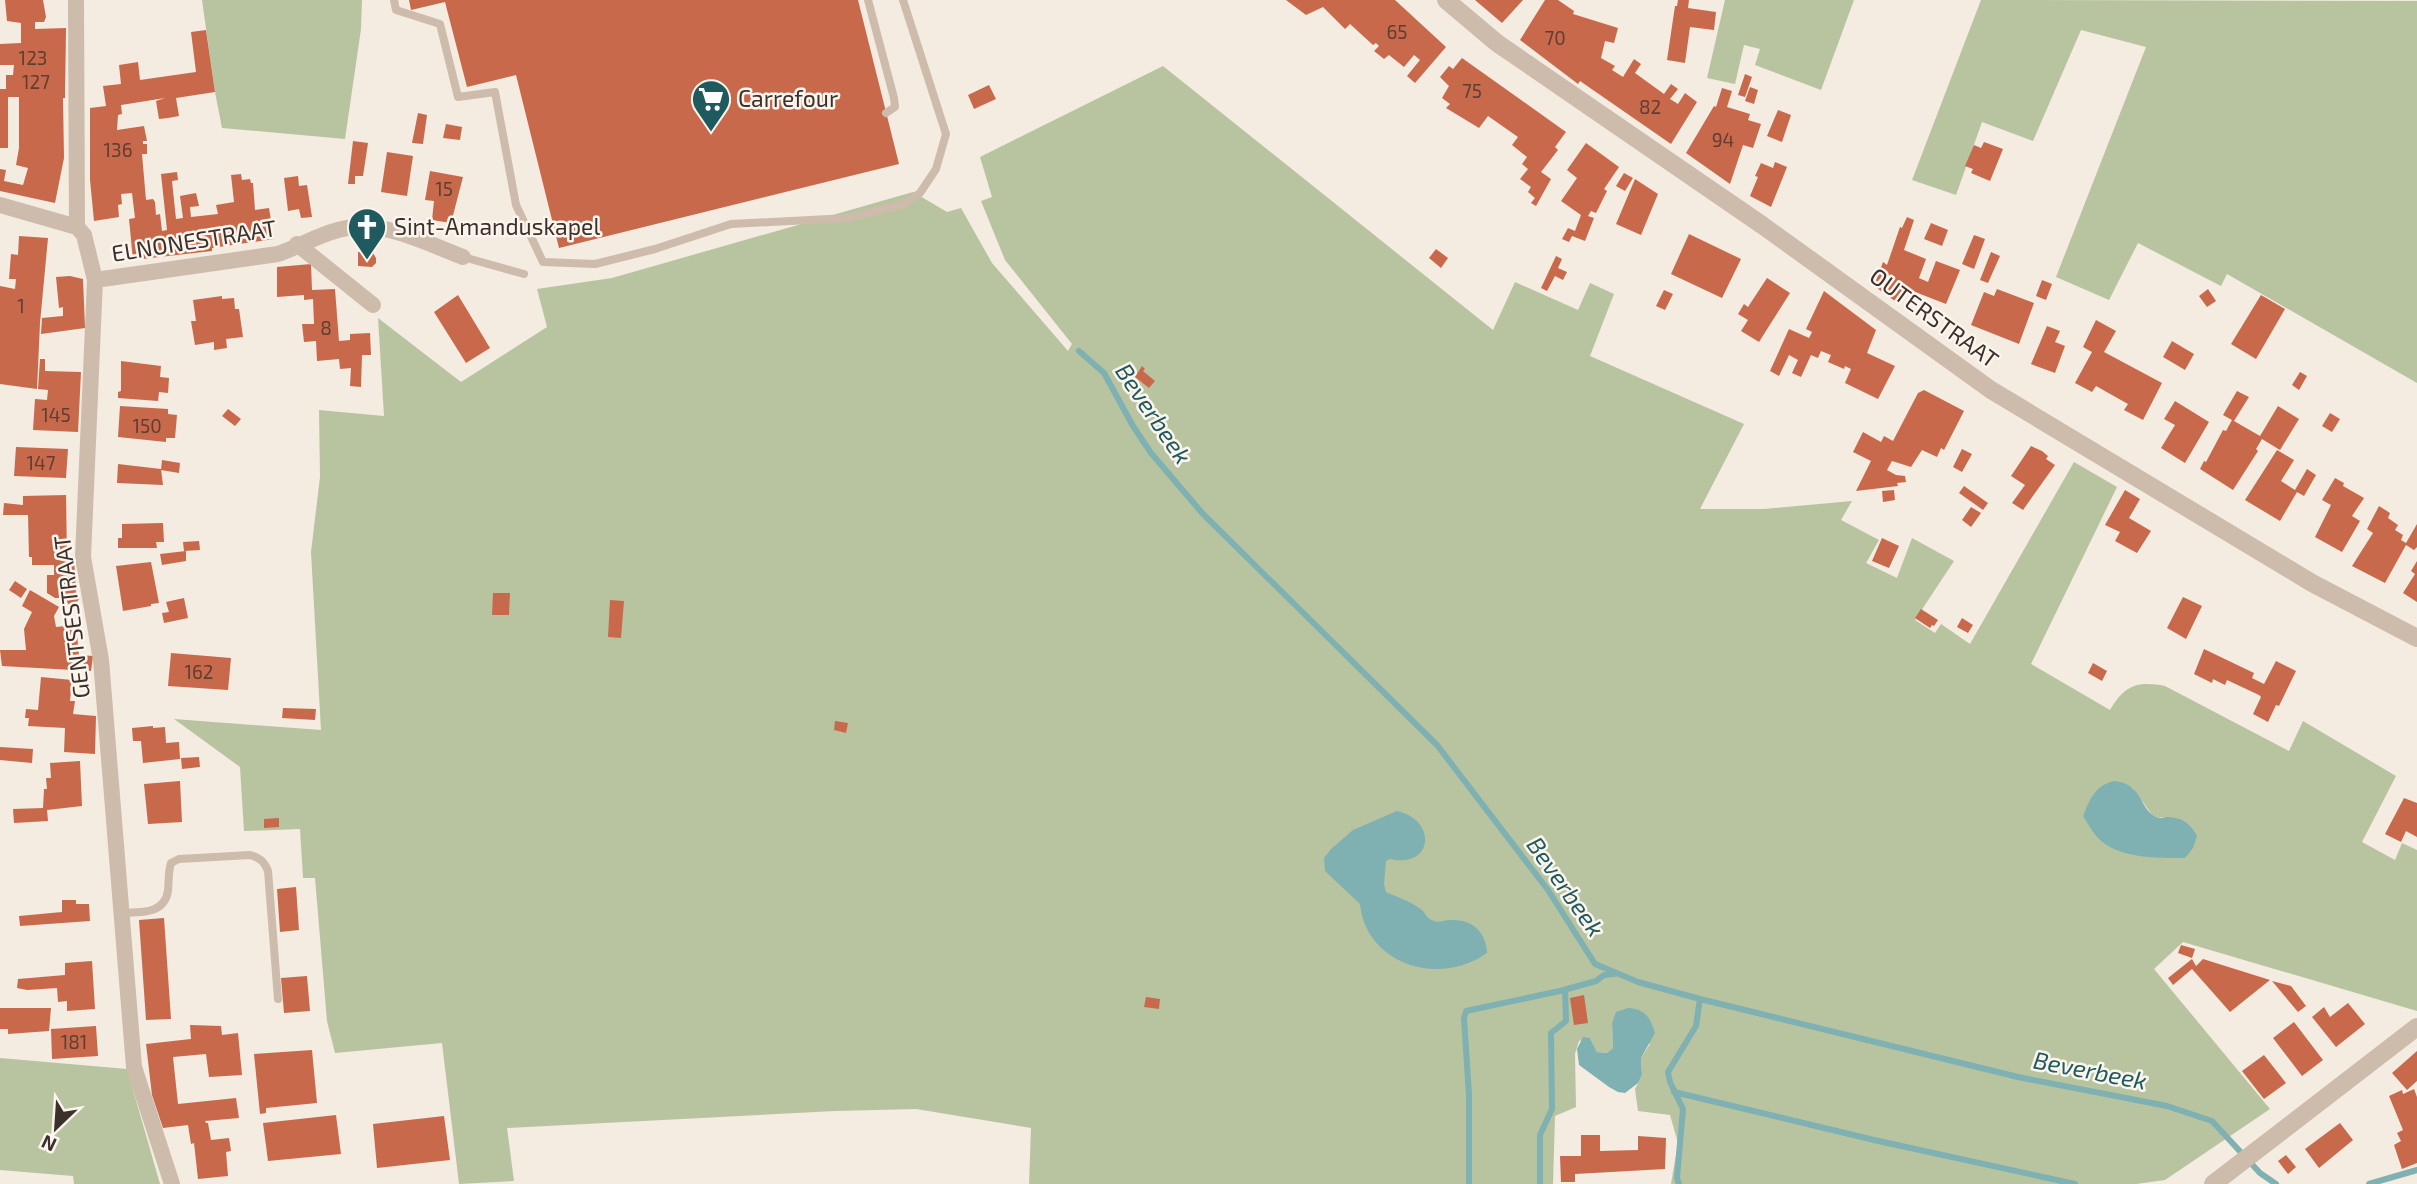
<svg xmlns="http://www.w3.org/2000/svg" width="2417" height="1184" font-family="'Exo 2',sans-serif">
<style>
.green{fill:#b8c4a0;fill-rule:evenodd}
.water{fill:#7fb0b2}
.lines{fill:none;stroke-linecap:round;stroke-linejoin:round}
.stream{stroke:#7fb0b2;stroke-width:6}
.building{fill:#c8694b}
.service{stroke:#cdbbac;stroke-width:8}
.minor{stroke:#cdbbac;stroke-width:16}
.tertiary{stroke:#cdbbac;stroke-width:18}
.labels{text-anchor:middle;stroke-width:5;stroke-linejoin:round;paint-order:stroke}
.number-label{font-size:19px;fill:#5e3e33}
.poi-label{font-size:23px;fill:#3b302b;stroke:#fbf5ee;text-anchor:start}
.street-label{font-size:23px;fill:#3b302b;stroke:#fbf5ee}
.water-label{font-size:24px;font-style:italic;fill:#1f5a5e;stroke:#fbf5ee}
</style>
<rect width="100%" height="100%" fill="#f4ebe1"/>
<!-- green -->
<path class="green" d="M 202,0 L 362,0 L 361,29 L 345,139 L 222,128 L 215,92 Z
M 1725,0 L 1854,0 L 1821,90 L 1755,65 L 1760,49 L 1744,45 L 1735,84 L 1707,78 Z
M 1981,0 L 2417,1 L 2417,383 L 2227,274 L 2221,286 L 2138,243 L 2109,300 L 2056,277 L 2146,47 L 2081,30 L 2033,141 L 1982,122 L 1956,195 L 1912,180 Z
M 1163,66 L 1493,330 L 1515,282 L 1578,310 L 1590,283 L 1614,294 L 1590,356 L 1744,424 L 1700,509 L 1764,509 L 1852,501 L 1841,520 L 1879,540 L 1866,563 L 1897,578 L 1912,538 L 1954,561 L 1915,620 L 1935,633 L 1941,624 L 1970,644 L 2074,462 L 2117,487 L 2031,664 L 2110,710 C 2125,685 2137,681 2165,686 L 2289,751 L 2303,721 L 2396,776 L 2362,842 L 2395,860 L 2402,843 L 2417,850 L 2417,1011 L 2183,942 L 2154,969 L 2270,1109 L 2165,1180 L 2136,1184 L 1671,1184 L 1678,1143 L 1670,1115 L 1638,1111 L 1635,1089 L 1642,1075 L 1641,1058 L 1650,1044 L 1612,1023 L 1613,1048 L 1607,1053 L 1597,1052 L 1590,1038 L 1579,1041 L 1575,1054 L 1576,1107 L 1555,1116 L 1553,1184 L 1029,1184 L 1031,1128 L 916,1109 L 835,1111 L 507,1128 L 514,1181 L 459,1184 L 442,1043 L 335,1053 L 327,1021 L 315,878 L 303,878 L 300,829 L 244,831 L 240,767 L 174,719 L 321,730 L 311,552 L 320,477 L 319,410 L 384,416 L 378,318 L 461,382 L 547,327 L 537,289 L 612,278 L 913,192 L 947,212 L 961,208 L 992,263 L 1068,351 L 1072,344 L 1005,260 L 981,201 L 992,197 L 980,157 ZM 2133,788 L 2152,815 L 2158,818 L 2164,817 L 2186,858 L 2131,854 L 2083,816 L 2086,809 Z
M 0,1058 L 127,1069 L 160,1184 L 74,1184 L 73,1176 L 0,1170 Z"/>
<!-- water -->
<path class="water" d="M 2115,781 C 2144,785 2139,809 2156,817 C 2160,819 2161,818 2166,817 C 2182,817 2190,823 2197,836 L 2193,848 L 2185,858 C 2158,858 2120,859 2099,839 C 2093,833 2088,824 2083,816 C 2090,799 2095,785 2115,781 Z
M 1397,811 C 1438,820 1433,869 1390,859 L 1386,861 L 1384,884 L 1386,892 C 1397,897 1412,902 1422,910 C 1426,914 1427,919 1434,921 C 1439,923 1445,920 1450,920 C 1473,919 1486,932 1487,953 C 1440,987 1366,965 1360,904 L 1325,871 L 1324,858 L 1331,849 L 1353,830 Z
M 1628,1008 C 1645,1009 1650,1017 1655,1033 L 1641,1058 L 1642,1075 L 1638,1083 L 1625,1093 L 1618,1092 L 1609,1087 L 1579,1065 L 1577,1049 L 1583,1037 L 1590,1038 L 1597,1052 L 1607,1053 L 1613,1048 L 1612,1023 L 1616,1012 Z"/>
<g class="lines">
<!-- stream -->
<path class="stream" d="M 1079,351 L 1104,373 L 1133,426 L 1151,453 L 1203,514 L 1437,745 L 1548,890 L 1595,964 L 1638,982 L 1700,999 L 2018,1077 L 2167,1106 L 2212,1121 L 2260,1173 L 2276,1184
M 1674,1092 L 1874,1140 L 2075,1184
M 1469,1184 L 1469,1095 L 1464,1018 L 1466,1011 L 1560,991 L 1596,981 L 1604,975 L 1614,974
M 1540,1184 L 1540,1135 L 1552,1109 L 1551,1033 L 1566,1021 L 1565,990
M 1679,1184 L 1677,1178 L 1683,1109 L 1670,1082 L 1668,1072 L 1696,1026 L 1700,999
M 2369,1184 L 2417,1170"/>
</g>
<!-- building -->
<path class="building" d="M 5,0 L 43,0 L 46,17 L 44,22 L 35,22 L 35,29 L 66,28 L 65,98 L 63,98 L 64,158 L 55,203 L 0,191 L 0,169 L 6,170 L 4,181 L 23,185 L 28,168 L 16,165 L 19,148 L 19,97 L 8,97 L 8,148 L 0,148 L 0,89 L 6,89 L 6,75 L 13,75 L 14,65 L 0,65 L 0,44 L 21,43 L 21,23 L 7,21 Z
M 409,0 L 858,0 L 899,164 L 559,248 L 516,75 L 467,87 L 445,2 L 411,10 Z
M 1286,0 L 1395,0 L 1446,47 L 1415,83 L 1407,76 L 1420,60 L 1414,55 L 1404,67 L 1389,55 L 1384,59 L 1374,51 L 1379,46 L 1376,43 L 1373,45 L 1350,24 L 1345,29 L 1323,7 L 1306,15 Z
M 1475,0 L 1523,0 L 1502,23 Z
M 1545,0 L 1558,0 L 1574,11 L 1573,14 L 1618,28 L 1614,43 L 1605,41 L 1601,58 L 1615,66 L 1612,70 L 1623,77 L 1634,59 L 1641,64 L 1635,73 L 1664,94 L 1671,84 L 1678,89 L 1670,99 L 1678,104 L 1685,93 L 1697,102 L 1671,144 L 1580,81 L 1578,84 L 1520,40 Z
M 1678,0 L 1689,0 L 1688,8 L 1716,12 L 1714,30 L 1690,27 L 1685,63 L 1667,60 L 1675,6 L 1677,6 Z
M 206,30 L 215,92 L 176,98 L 179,116 L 168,118 L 159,119 L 156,101 L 165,98 L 121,105 L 122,114 L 118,115 L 117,130 L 144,126 L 147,141 L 143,141 L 143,144 L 147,144 L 147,154 L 142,154 L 146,200 L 153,199 L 155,202 L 156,215 L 160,214 L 162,231 L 167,230 L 161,174 L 177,172 L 178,180 L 172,181 L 176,219 L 183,218 L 180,196 L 196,193 L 199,206 L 190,207 L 191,217 L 218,214 L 216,205 L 234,202 L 231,175 L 241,174 L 242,180 L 250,179 L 251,183 L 253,183 L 255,210 L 269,208 L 274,239 L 212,248 L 212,251 L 133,260 L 129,219 L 135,218 L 132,193 L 121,194 L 122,204 L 118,205 L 119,217 L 94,221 L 90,180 L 90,108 L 106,106 L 103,86 L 121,84 L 119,65 L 138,62 L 140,80 L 196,72 L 191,32 Z
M 1462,58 L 1566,132 L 1555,147 L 1558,150 L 1541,172 L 1551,179 L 1536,206 L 1531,203 L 1535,198 L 1528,192 L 1531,187 L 1520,179 L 1528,169 L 1522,164 L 1527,157 L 1512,145 L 1518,137 L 1488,116 L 1479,128 L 1446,108 L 1450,104 L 1442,98 L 1449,86 L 1440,77 L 1449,66 L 1453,69 Z
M 1745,74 L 1752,77 L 1745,97 L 1738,95 Z
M 989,85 L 996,99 L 974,109 L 968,95 Z
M 1750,87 L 1758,90 L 1754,104 L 1745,101 Z
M 1722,88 L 1732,91 L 1727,107 L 1750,114 L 1748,120 L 1761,124 L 1753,148 L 1743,145 L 1730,184 L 1686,153 L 1714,106 L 1716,107 Z
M 1778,110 L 1791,115 L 1782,142 L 1767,136 Z
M 418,113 L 427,115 L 423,144 L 412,143 Z
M 446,124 L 462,127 L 460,140 L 443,138 Z
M 353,141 L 368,143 L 363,176 L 355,176 L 355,184 L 348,184 Z
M 1984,142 L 2003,149 L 1990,181 L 1971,173 L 1973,169 L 1965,166 L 1974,145 L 1981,148 Z
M 1586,143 L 1619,167 L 1604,189 L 1607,191 L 1596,213 L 1591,211 L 1588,216 L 1594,218 L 1585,241 L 1572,236 L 1569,242 L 1562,239 L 1568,228 L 1575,231 L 1581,215 L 1561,201 L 1577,178 L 1567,170 Z
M 387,152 L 413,156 L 407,196 L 381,192 Z
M 1775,162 L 1787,167 L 1771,207 L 1750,196 L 1758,177 L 1755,176 L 1761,163 L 1773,168 Z
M 430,171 L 463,177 L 451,223 L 432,220 L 434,201 L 425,200 Z
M 1624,173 L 1633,178 L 1625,191 L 1616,186 Z
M 298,176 L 299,186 L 307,185 L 312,217 L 301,218 L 299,209 L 288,211 L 284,178 Z
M 1635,179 L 1658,194 L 1641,235 L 1616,224 Z
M 1907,217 L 1914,220 L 1904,250 L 1926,259 L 1919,278 L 1928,282 L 1936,261 L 1960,270 L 1946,304 L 1910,290 L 1909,292 L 1904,290 L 1901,299 L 1895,301 L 1874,286 L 1883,262 L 1887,265 L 1900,227 L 1902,228 Z
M 1931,223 L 1948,230 L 1942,246 L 1924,239 Z
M 1689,234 L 1741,259 L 1722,298 L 1671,274 Z
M 1974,235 L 1985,239 L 1974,269 L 1962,264 Z
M 19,236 L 48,238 L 40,323 L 37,389 L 0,384 L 0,286 L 15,289 L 16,279 L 9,279 L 11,254 L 18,255 Z
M 1436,249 L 1448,258 L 1441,268 L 1429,258 Z
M 358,252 L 373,253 L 376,258 L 376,263 L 372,267 L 358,266 Z
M 1991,252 L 2000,256 L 1988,283 L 1980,280 Z
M 1556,256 L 1562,259 L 1558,268 L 1567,272 L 1563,280 L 1555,276 L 1547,291 L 1541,288 Z
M 311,264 L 312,290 L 335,289 L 339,341 L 350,340 L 350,334 L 370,333 L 371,355 L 362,355 L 361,387 L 350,386 L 351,368 L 340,369 L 339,359 L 317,361 L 316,341 L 304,342 L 302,324 L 314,324 L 313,299 L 304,300 L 304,295 L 277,297 L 277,267 Z
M 70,276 L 83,279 L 85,328 L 41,334 L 42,318 L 63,316 L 63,307 L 59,308 L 56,277 Z
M 1767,278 L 1790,293 L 1759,342 L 1741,331 L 1748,320 L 1738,314 L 1744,304 L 1748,307 Z
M 2042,280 L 2052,284 L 2046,300 L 2036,296 Z
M 1997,289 L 2034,303 L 2019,344 L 1971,325 L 1984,292 L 1994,296 Z
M 2208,289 L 2216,301 L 2207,307 L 2199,296 Z
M 1664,290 L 1673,294 L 1665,310 L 1656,306 Z
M 1824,291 L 1876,330 L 1867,353 L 1895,366 L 1878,399 L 1845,383 L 1851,369 L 1845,366 L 1844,369 L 1828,362 L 1831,355 L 1821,351 L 1818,358 L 1811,355 L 1801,377 L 1792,373 L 1798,360 L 1789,355 L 1779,376 L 1770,371 L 1789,329 L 1809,338 L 1812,332 L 1806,329 Z
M 458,295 L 490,348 L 466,363 L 434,312 Z
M 2261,295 L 2285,309 L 2256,359 L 2231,344 Z
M 222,296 L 222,299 L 234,298 L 235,309 L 239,309 L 243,337 L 226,339 L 227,348 L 214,350 L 214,342 L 195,345 L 191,321 L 196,321 L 193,300 Z
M 2096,320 L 2116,331 L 2104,352 L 2162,383 L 2143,420 L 2124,410 L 2128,404 L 2096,386 L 2092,392 L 2075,383 L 2092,352 L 2083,347 Z
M 2047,326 L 2060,331 L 2055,342 L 2065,346 L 2055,373 L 2031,364 Z
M 2172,341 L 2194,354 L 2185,370 L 2163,357 Z
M 40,359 L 45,359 L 45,371 L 81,372 L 78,432 L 33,430 L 35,399 L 47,400 L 48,390 L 38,389 Z
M 121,361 L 161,366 L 160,377 L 169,378 L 168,393 L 159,392 L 158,401 L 118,398 L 118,392 L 121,391 Z
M 1142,366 L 1145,369 L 1143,371 L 1155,381 L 1149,388 L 1135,377 Z
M 2300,372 L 2307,376 L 2299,390 L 2292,385 Z
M 1924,390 L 1964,411 L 1944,450 L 1941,448 L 1937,457 L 1922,450 L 1911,467 L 1892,461 L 1887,470 L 1896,475 L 1905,476 L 1906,482 L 1897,483 L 1898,486 L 1856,491 L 1871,461 L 1853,452 L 1863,432 L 1881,442 L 1884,436 L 1893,441 L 1918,393 Z
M 2237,391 L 2249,397 L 2234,421 L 2260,436 L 2278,406 L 2299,419 L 2280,450 L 2262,439 L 2256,449 L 2258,451 L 2233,490 L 2200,469 L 2204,461 L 2206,462 L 2223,430 L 2226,431 L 2232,420 L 2223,415 Z
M 2175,401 L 2209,422 L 2185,463 L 2161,448 L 2175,425 L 2164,419 Z
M 120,406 L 168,409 L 168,414 L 177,415 L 175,438 L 166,438 L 166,442 L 118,437 Z
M 228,409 L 241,419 L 235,426 L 222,416 Z
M 2330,413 L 2340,419 L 2332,432 L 2322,426 Z
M 2031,446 L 2042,451 L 2048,456 L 2046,459 L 2055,465 L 2023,510 L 2012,503 L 2025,485 L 2011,476 Z
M 16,447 L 68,449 L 66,478 L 14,476 Z
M 1962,449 L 1972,454 L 1962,472 L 1953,467 Z
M 2277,450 L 2294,460 L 2281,481 L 2295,490 L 2307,469 L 2316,475 L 2304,496 L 2297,492 L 2280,521 L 2245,500 Z
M 162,460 L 180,463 L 179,473 L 161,470 Z
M 118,464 L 161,469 L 163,485 L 117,483 Z
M 2335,478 L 2344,483 L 2343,486 L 2364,498 L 2352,516 L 2360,521 L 2342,552 L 2315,537 L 2331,505 L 2322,500 Z
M 1964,486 L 1988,503 L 1983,510 L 1959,493 Z
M 1894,490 L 1895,500 L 1883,502 L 1882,491 Z
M 2125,490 L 2140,499 L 2129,518 L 2151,531 L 2137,553 L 2115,541 L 2120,532 L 2105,525 Z
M 66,495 L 67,558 L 74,558 L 76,594 L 80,598 L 75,604 L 68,604 L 66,598 L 55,598 L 47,593 L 47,575 L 54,575 L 54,565 L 32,565 L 32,557 L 29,557 L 28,515 L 3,515 L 4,503 L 23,505 L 23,496 Z
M 2379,506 L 2390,513 L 2388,518 L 2398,525 L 2395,530 L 2403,535 L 2401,540 L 2406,543 L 2417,524 L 2417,547 L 2414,550 L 2406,545 L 2385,583 L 2352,566 L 2373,533 L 2367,529 Z
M 1971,507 L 1981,513 L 1971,527 L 1962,520 Z
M 163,523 L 164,542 L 156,542 L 157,548 L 118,548 L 118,538 L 122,538 L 122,524 Z
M 1882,538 L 1899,546 L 1889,568 L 1872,561 Z
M 199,541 L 200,550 L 184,551 L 183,542 Z
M 186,551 L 186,561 L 162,565 L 160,554 Z
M 2417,561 L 2417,602 L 2403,593 L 2415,574 L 2411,571 Z
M 151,562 L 159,603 L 151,604 L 151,606 L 123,611 L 116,566 Z
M 15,581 L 27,589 L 21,598 L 9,590 Z
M 30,590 L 59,607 L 54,616 L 56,627 L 76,625 L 79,655 L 93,656 L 91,671 L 2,666 L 0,650 L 26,650 L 24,629 L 32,612 L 22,606 Z
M 493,593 L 510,593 L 509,615 L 492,615 Z
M 2183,597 L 2202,606 L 2186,639 L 2167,628 Z
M 184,598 L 188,618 L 164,623 L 162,613 L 169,612 L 166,602 Z
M 610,600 L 624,601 L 621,638 L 608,637 Z
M 1921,609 L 1938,620 L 1934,626 L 1932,625 L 1930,628 L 1915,618 Z
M 1962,618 L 1973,625 L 1968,633 L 1957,627 Z
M 2204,649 L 2254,673 L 2252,678 L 2264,684 L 2276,661 L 2296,671 L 2279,706 L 2276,705 L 2268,722 L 2253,714 L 2261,697 L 2259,695 L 2227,680 L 2225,685 L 2213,679 L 2212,683 L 2194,674 Z
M 171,653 L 231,658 L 228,690 L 168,686 Z
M 2093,663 L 2107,671 L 2102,681 L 2088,673 Z
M 41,677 L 72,680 L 70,701 L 75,701 L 73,714 L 96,716 L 95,754 L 64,752 L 65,728 L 28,726 L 29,718 L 25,718 L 26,709 L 38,710 Z
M 283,708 L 316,709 L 315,720 L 282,718 Z
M 835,721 L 848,723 L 846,733 L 834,730 Z
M 153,726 L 153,728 L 165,727 L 166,743 L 179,742 L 180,759 L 143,763 L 141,741 L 133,741 L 132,728 Z
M 0,747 L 33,749 L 32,763 L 0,760 Z
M 199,757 L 200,767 L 182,769 L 181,758 Z
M 80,761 L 82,806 L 47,810 L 48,821 L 14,823 L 13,809 L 43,808 L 44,789 L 47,789 L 46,778 L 51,778 L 50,763 Z
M 180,781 L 182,822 L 148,824 L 144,784 Z
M 2404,798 L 2417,803 L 2417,837 L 2406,831 L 2401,842 L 2385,834 Z
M 279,818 L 279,827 L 264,828 L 264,819 Z
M 296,887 L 299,930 L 280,932 L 277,889 Z
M 62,900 L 76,900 L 76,904 L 89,904 L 90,921 L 20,926 L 19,916 L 62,912 Z
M 164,918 L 171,1019 L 146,1020 L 139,920 Z
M 2181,945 L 2195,949 L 2192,958 L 2178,953 Z
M 2192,959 L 2196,966 L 2203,959 L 2270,980 L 2230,1012 L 2192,969 L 2173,985 L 2168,978 Z
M 92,961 L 95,1009 L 67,1011 L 67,1001 L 58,1002 L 57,988 L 27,990 L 17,988 L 18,979 L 65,975 L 65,963 Z
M 307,976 L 310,1011 L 284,1013 L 281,978 Z
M 2272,981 L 2291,986 L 2306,1006 L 2298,1012 Z
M 1584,995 L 1588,1023 L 1574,1025 L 1570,998 Z
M 1146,997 L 1160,999 L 1159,1009 L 1144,1007 Z
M 2348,1003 L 2365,1024 L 2336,1047 L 2312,1017 L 2324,1007 L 2330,1017 Z
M 0,1008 L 51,1008 L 49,1031 L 8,1034 L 8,1029 L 0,1029 Z
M 2294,1022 L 2323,1060 L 2302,1076 L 2273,1038 Z
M 190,1025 L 221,1026 L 222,1035 L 238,1033 L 242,1075 L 209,1077 L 206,1054 L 173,1057 L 178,1104 L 236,1098 L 239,1118 L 205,1121 L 206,1123 L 208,1123 L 211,1140 L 229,1138 L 231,1151 L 226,1152 L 228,1176 L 198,1179 L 194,1143 L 191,1144 L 188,1125 L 163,1128 L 152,1095 L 146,1044 L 191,1039 Z
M 96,1026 L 98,1056 L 52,1059 L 51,1029 Z
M 312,1050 L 317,1103 L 266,1108 L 266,1113 L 260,1114 L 254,1054 Z
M 2417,1051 L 2417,1081 L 2407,1090 L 2392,1073 Z
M 2264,1055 L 2286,1083 L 2264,1099 L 2242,1071 Z
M 2414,1089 L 2417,1097 L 2417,1163 L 2402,1169 L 2394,1145 L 2401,1141 L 2397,1133 L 2403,1130 L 2389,1096 L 2402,1090 L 2403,1094 Z
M 336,1115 L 341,1154 L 268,1161 L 263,1123 Z
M 444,1116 L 450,1160 L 377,1168 L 373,1124 Z
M 2340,1123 L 2353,1140 L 2319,1168 L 2305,1149 Z
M 1581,1135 L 1600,1135 L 1600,1151 L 1638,1150 L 1638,1136 L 1666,1138 L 1665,1169 L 1575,1174 L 1575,1182 L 1561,1182 L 1560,1156 L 1581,1156 Z
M 2286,1155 L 2296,1167 L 2288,1174 L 2278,1161 Z"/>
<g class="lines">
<!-- service -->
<path class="service" d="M 394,0 L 396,10 L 440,24 L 458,97 L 495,92 L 516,205 L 543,262 L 595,264 L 655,249 L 731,224 L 848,218 L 904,204 L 920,193 L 936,169 L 946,134 L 903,0
M 868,0 L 894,98 L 895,107 L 886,113
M 463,257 L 524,274
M 121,913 C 140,912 164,915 168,891 C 169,881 168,872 171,863 L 179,859 L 250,855 C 260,858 264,861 268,871 L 278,999"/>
<!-- minor -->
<path class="minor" d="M 76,0 L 77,227 L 84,235 L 95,280 L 83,557 L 101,660 L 134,1067 L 172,1184
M 0,205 L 77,227
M 297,244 L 373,305
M 95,280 L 278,254 C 298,247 316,236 338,230 C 381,218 423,242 463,257"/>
<!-- tertiary -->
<path class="tertiary" d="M 1446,0 L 1497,43 L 1762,225 L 1991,390 L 2312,583 L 2417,638
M 2213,1184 L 2417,1027"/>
</g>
<!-- icons -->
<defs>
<g id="supermarket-pin" transform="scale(2.0125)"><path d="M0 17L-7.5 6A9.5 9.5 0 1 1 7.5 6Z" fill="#1f5a5e" stroke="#fbf5ee"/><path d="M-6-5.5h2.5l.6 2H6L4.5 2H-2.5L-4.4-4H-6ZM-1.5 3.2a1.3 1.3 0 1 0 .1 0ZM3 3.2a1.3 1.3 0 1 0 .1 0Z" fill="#fff"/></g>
<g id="church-pin" transform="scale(2.0125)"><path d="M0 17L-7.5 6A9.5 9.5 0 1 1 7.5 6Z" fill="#1f5a5e" stroke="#fbf5ee"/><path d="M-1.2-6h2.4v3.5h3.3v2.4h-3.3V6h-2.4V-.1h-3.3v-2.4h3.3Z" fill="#fff"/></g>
</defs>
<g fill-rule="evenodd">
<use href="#supermarket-pin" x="711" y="99"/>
<use href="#church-pin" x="367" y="227"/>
</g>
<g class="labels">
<!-- number labels -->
<g class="number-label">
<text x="1397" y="39">65</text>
<text x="1555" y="45">70</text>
<text x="33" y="65">123</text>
<text x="36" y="89">127</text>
<text x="1472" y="98">75</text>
<text x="1650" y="114">82</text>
<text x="1723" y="147">94</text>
<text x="118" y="157">136</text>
<text x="444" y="196">15</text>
<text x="21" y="313">1</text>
<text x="326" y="335">8</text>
<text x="56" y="422">145</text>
<text x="147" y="433">150</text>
<text x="41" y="470">147</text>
<text x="199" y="679">162</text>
<text x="74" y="1049">181</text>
</g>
<!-- poi labels -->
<g class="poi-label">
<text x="738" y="107">Carrefour</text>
<text x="394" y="235">Sint-Amanduskapel</text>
</g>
<!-- street labels -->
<g class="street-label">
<text transform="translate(194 241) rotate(-9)" y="8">ELNONESTRAAT</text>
<text transform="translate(1934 318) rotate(36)" y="8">OUTERSTRAAT</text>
<text transform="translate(72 617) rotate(-97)" y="8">GENTSESTRAAT</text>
</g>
<!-- water labels -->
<g class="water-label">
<text transform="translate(1153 414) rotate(56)" y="8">Beverbeek</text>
<text transform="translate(1565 887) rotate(55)" y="8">Beverbeek</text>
<text transform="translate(2090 1071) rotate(11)" y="8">Beverbeek</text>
</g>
</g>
<!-- north arrow -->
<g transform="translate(56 1128) rotate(205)" stroke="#fbf5ee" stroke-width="5" paint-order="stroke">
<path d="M0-5L12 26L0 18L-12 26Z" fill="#3b302b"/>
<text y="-10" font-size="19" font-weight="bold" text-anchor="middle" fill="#3b302b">N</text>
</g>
</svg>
